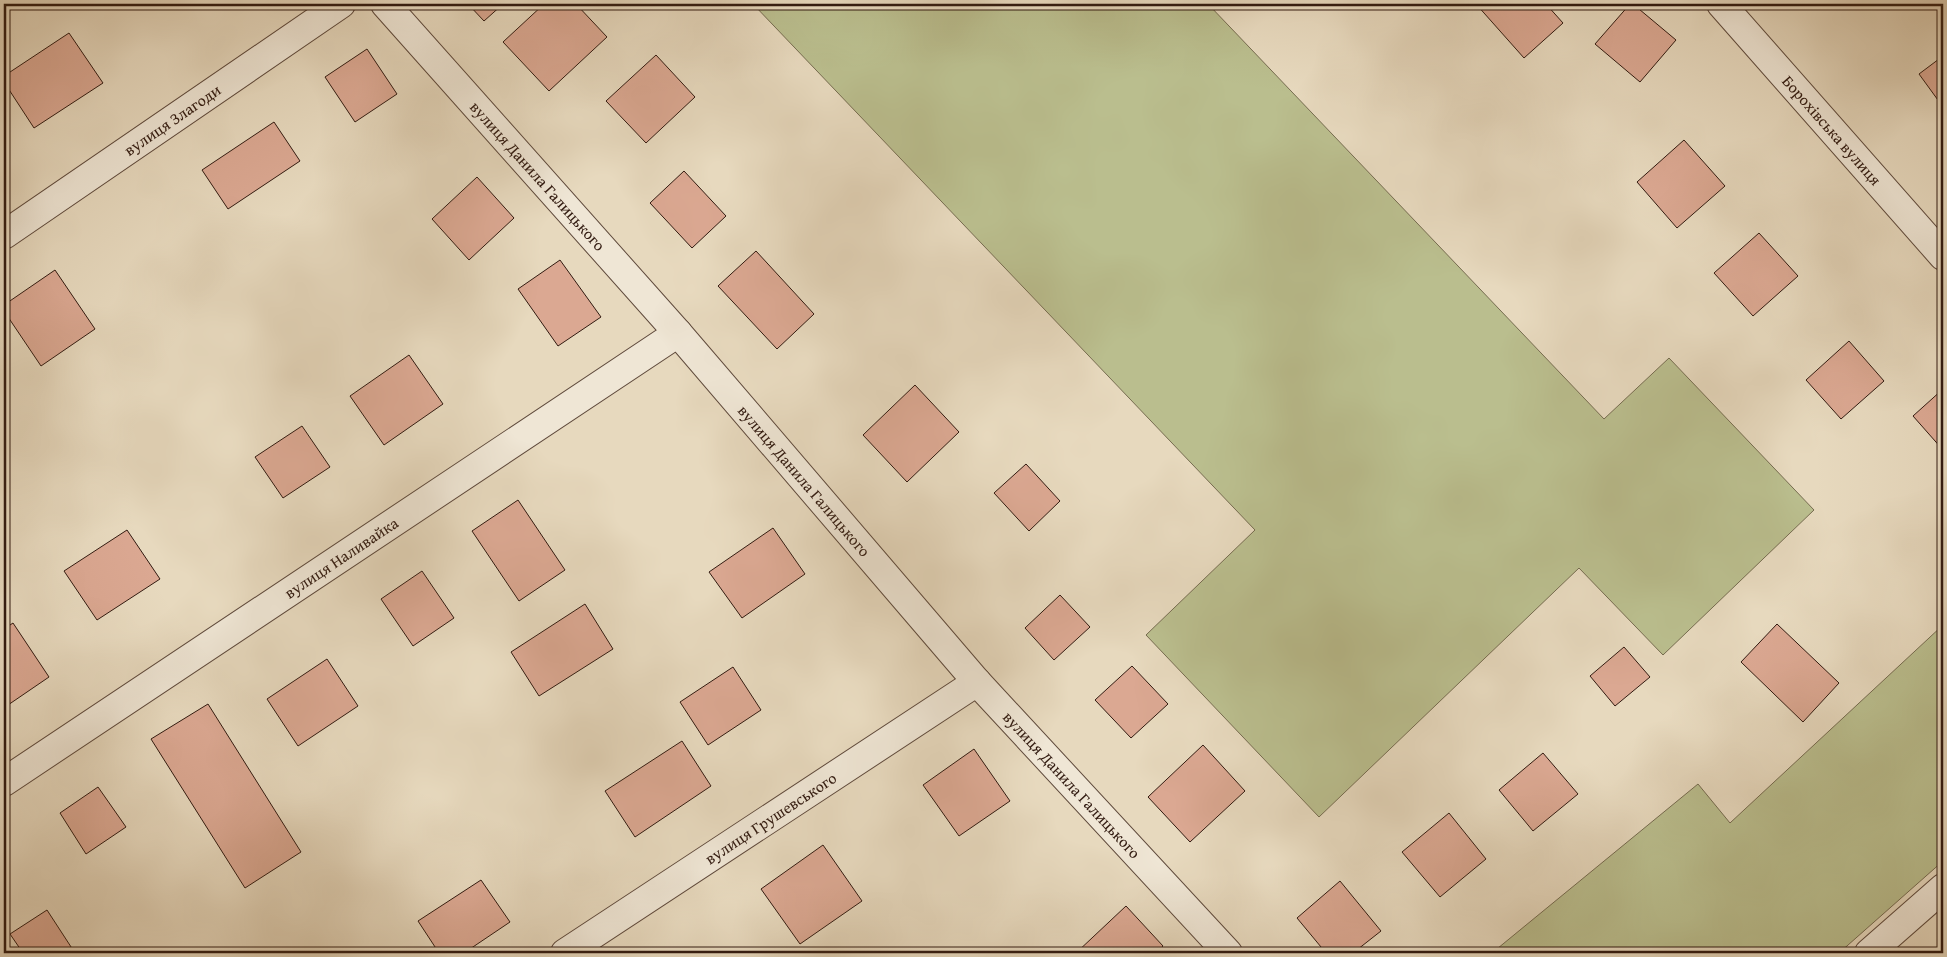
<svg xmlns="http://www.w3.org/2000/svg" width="1947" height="957" font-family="'Gentium Book Plus',serif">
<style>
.green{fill:#babe8e;stroke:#766c50}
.building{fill:#dba892;stroke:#321b11}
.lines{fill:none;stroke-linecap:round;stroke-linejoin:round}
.street-casing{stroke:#5f4a3c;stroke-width:30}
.street{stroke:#efe6d5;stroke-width:28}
.labels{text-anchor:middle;stroke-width:5;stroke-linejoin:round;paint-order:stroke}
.street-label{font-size:16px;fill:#321b11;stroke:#efe6d5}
</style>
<rect width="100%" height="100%" fill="#e7d9be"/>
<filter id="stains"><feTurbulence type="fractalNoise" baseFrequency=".004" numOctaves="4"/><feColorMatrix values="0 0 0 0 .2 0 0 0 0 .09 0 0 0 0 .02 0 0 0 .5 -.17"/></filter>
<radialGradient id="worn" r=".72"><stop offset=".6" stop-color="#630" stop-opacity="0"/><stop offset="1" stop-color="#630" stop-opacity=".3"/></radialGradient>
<!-- green -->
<path class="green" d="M 753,4 L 1208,4 L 1604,419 L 1669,358 L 1814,510 L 1663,655 L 1579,568 L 1319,817 L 1146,635 L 1255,530 Z
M 1943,625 L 1943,861 L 1839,953 L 1492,953 L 1698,784 L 1730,823 Z"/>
<!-- building -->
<path class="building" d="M 468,4 L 503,4 L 484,21 Z
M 544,4 L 576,4 L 607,37 L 549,91 L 503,42 Z
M 1476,4 L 1546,4 L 1563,23 L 1524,58 Z
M 1630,4 L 1633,4 L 1676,40 L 1640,82 L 1595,44 Z
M 69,33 L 103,83 L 34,128 L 4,82 L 4,76 Z
M 367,49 L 397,94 L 355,122 L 325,77 Z
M 656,55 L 695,97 L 646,143 L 606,101 Z
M 1943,56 L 1943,107 L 1919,74 Z
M 274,122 L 300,161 L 228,209 L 202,170 Z
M 1684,140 L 1725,186 L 1677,228 L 1637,182 Z
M 684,171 L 726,216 L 692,248 L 650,203 Z
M 477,177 L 514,218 L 469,260 L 432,219 Z
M 1759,233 L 1798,276 L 1753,316 L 1714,273 Z
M 756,251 L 814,314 L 777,349 L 718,286 Z
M 560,260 L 601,317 L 558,346 L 518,289 Z
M 55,270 L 95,329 L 41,366 L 4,311 L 4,305 Z
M 1849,341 L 1884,381 L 1841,419 L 1806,380 Z
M 409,355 L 443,404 L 384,445 L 350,396 Z
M 915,385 L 959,432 L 907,482 L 863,435 Z
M 1943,389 L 1943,450 L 1913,416 Z
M 302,426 L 330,467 L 283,498 L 255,457 Z
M 1026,464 L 1060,501 L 1029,531 L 994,493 Z
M 518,500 L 565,570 L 519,601 L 472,531 Z
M 773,528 L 805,574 L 742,618 L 709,572 Z
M 127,530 L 160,579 L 97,620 L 64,571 Z
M 422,571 L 454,618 L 413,646 L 381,599 Z
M 1060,595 L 1090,627 L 1054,660 L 1025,628 Z
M 585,604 L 613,649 L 539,696 L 511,652 Z
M 13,623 L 49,677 L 8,705 L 4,699 L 4,629 Z
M 1777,624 L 1839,683 L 1803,722 L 1741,662 Z
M 1624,647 L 1650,677 L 1615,706 L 1590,676 Z
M 327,659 L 358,706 L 298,746 L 267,699 Z
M 1132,666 L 1168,704 L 1131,738 L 1095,700 Z
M 733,667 L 761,710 L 708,745 L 680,702 Z
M 208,704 L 301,852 L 245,888 L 151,739 Z
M 682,741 L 711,786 L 635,837 L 605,791 Z
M 1203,745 L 1245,791 L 1190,842 L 1148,797 Z
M 974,749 L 1010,801 L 959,836 L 923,785 Z
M 1543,753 L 1578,794 L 1533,831 L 1499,790 Z
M 98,787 L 126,827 L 86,854 L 60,813 Z
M 1449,813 L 1486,859 L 1440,897 L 1402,852 Z
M 823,845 L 862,901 L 800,944 L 761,889 Z
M 481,880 L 510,922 L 464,953 L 439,953 L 418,921 Z
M 1340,881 L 1381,931 L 1353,953 L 1326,953 L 1297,918 Z
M 1126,906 L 1163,946 L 1156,953 L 1076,953 Z
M 47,910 L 75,953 L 23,953 L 10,934 Z"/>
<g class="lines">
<!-- street casing -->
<g class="street-casing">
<g id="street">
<path id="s1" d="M 385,4 L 678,333 L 977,682 L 1228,953"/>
<path id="s2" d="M 1721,4 L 1943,256"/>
<path id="s3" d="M 4,235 L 341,4"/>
<path id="s4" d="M 4,782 L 678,333"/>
<path id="s5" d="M 565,953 L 977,682"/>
<path d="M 1869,953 L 1943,888"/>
</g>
</g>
<!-- street -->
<use href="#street" class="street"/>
</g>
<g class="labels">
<!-- street labels -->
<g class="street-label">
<text dy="6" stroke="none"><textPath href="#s3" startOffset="204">вулиця Злагоди</textPath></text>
<text dy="6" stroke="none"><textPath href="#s2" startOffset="168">Борохівська вулиця</textPath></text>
<text dy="6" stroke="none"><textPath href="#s1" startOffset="230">вулиця Данила Галицького</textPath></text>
<text dy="6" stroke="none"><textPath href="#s1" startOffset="635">вулиця Данила Галицького</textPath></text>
<text dy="6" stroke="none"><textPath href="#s4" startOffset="405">вулиця Наливайка</textPath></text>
<text dy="6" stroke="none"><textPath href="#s1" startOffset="1040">вулиця Данила Галицького</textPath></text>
<text dy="6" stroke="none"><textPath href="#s5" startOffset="246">вулиця Грушевського</textPath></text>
</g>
</g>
<!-- margin -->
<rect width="1947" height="957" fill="none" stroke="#e7d9be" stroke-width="20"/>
<rect x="5" y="5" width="1937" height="947" fill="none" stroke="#321b11" stroke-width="2.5"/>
<rect x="10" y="10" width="1927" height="937" fill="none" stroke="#321b11"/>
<rect width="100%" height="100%" filter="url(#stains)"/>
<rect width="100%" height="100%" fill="url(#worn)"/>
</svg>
